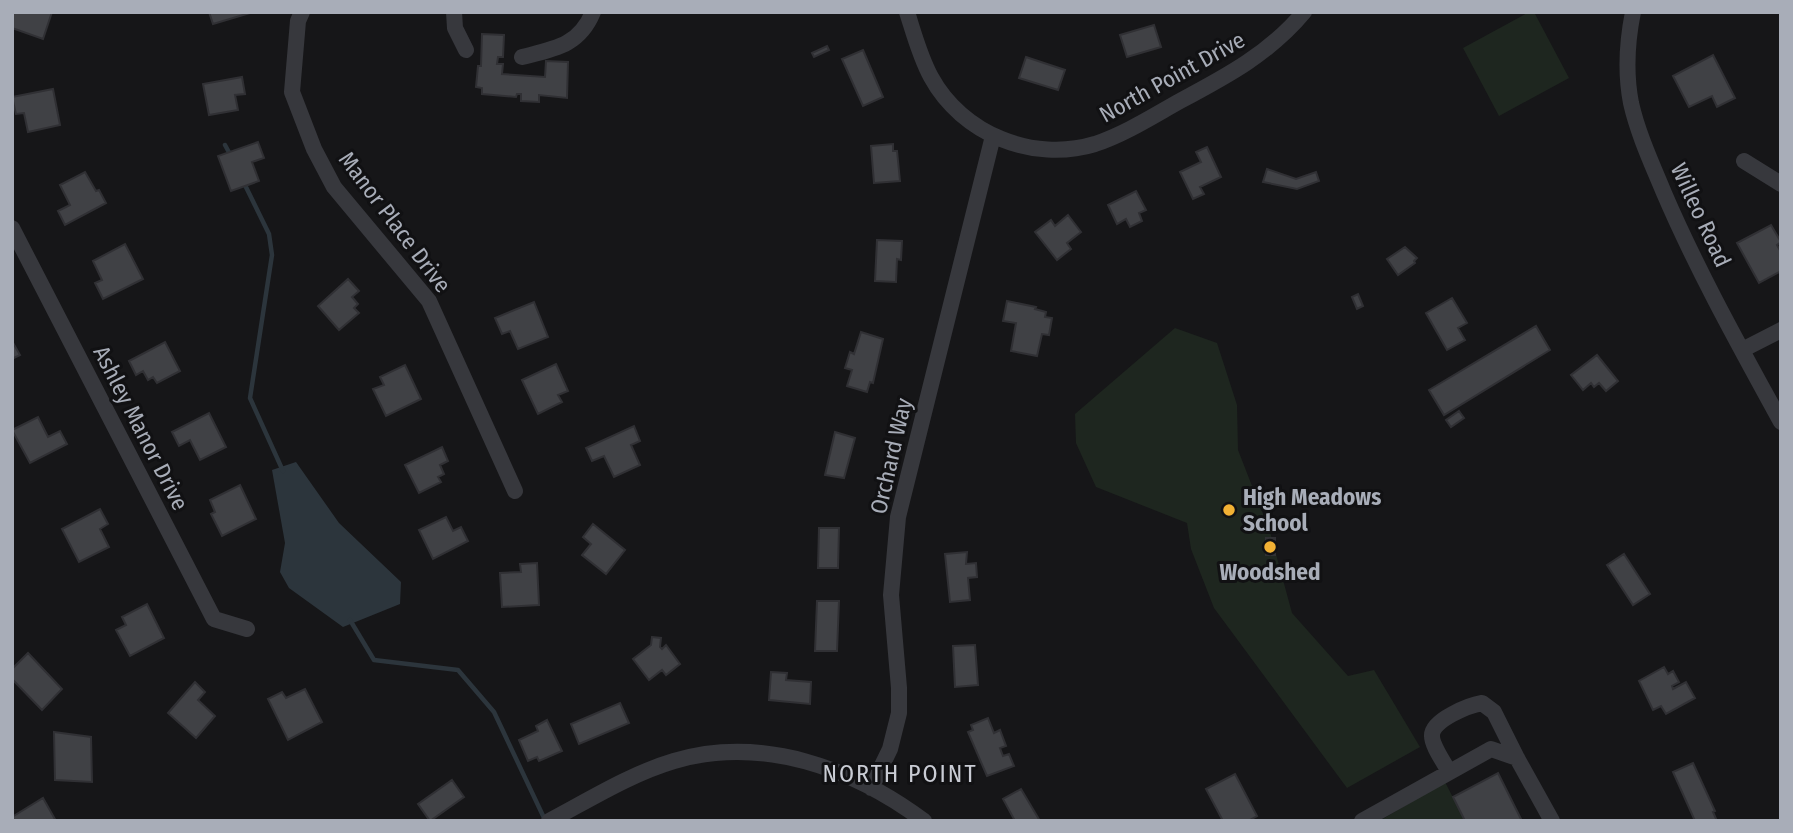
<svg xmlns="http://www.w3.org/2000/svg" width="1793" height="833" font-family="'Fira Sans Condensed',sans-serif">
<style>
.green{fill:#1e261f}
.water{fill:#2c353c}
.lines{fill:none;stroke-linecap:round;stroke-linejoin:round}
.stream{stroke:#2c353c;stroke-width:4.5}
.building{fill:#404145;stroke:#303034;stroke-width:2}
.minor{stroke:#37383d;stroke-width:16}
.poi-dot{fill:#f2b134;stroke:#111113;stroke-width:2.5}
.labels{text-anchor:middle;stroke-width:6;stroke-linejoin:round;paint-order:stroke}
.street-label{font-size:23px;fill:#a8adb8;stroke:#111113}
.poi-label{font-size:23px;font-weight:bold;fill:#a8adb8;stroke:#111113;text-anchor:start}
.neighbourhood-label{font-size:24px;letter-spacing:2px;fill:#c9ccd4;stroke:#111113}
</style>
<rect width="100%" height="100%" fill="#161618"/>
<!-- green -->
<path class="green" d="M 1529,12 L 1534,12 L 1569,78 L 1499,116 L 1463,48 Z
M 1175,328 L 1217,343 L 1237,405 L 1238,450 L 1270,532 L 1292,613 L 1348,676 L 1374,670 L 1420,747 L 1347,788 L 1214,608 L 1191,549 L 1187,523 L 1096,487 L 1076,443 L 1075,414 Z
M 1445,782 L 1465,821 L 1381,820 Z"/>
<!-- water -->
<path class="water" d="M 296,462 L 339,523 L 401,582 L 400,604 L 343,627 L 289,588 L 280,572 L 285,543 L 272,470 Z"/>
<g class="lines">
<!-- stream -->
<path class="stream" d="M 225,145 L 231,156
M 244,183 L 269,234 L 272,255 L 250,398 L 283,471
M 350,620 L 374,660 L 458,670 L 494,712 L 545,820"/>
</g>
<!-- building -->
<path class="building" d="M 12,12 L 52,12 L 43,39 L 12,28 Z
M 209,12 L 250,12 L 250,13 L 213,24 Z
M 1154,25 L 1161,47 L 1127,57 L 1120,35 Z
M 482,34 L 504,35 L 503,57 L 498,57 L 497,64 L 503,64 L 502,74 L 545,77 L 546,61 L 568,62 L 567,98 L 539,95 L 539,102 L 521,101 L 521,94 L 517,94 L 516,97 L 482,94 L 482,88 L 476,87 L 478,66 L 481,66 Z
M 827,46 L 829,50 L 814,57 L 812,53 Z
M 863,50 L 883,97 L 863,106 L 842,59 Z
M 1713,55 L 1735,98 L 1717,107 L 1712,96 L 1689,107 L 1673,76 Z
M 1026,57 L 1065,70 L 1058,90 L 1019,78 Z
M 242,77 L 245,94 L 235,95 L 238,110 L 209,115 L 203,84 Z
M 53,89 L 60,125 L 28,132 L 24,113 L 16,114 L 12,97 Z
M 258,142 L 264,158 L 252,162 L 259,181 L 231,191 L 218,156 Z
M 893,144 L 893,151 L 897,151 L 900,181 L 874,183 L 871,146 Z
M 1207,147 L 1221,177 L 1200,187 L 1204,194 L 1193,199 L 1180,172 L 1201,162 L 1196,152 Z
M 1267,169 L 1296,179 L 1316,172 L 1319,181 L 1297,189 L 1263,182 Z
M 85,172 L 96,191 L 99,190 L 106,203 L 65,225 L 58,211 L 70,205 L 60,185 Z
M 1136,191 L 1146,210 L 1139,213 L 1142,221 L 1130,227 L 1126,219 L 1117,224 L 1108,205 Z
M 1068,215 L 1081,232 L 1067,243 L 1071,249 L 1057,260 L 1035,232 L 1051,220 L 1055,226 Z
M 1771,225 L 1781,242 L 1777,245 L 1781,252 L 1781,271 L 1759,283 L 1737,243 Z
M 877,240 L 902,241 L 901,260 L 897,259 L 896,282 L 875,281 Z
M 125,244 L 143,279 L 103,299 L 95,283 L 102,280 L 93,261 Z
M 1405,247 L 1417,258 L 1414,261 L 1415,263 L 1398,275 L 1387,259 Z
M 348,279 L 359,291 L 352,297 L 358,304 L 354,308 L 359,313 L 339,330 L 318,306 Z
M 1358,294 L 1363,306 L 1357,309 L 1352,297 Z
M 1452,298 L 1467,323 L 1458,328 L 1465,340 L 1447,350 L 1426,313 Z
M 1007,301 L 1036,307 L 1035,309 L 1046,312 L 1045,317 L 1052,318 L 1049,335 L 1042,334 L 1037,356 L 1011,351 L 1016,323 L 1003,321 Z
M 534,302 L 548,337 L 518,349 L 510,331 L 502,334 L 495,318 Z
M 1536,326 L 1550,350 L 1444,415 L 1429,390 Z
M 861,332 L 883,339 L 873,383 L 870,382 L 867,392 L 847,386 L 852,370 L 845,368 L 850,352 L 854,354 Z
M 12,341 L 20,355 L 12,359 Z
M 165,342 L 180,371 L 157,383 L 153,377 L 148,380 L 143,371 L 136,375 L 129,361 Z
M 1597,355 L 1618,381 L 1606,391 L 1599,383 L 1594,387 L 1591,383 L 1583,390 L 1571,375 Z
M 556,364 L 568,391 L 558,395 L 562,402 L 538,414 L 522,380 Z
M 405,365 L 421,399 L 386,416 L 373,389 L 384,385 L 380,377 Z
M 1459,411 L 1464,418 L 1451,427 L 1446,420 Z
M 209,413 L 226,447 L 200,460 L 190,440 L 179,446 L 172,432 Z
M 38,417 L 48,437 L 60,431 L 67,444 L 30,463 L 12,430 Z
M 634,426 L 640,441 L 631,445 L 640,465 L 614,477 L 604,456 L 592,461 L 586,448 Z
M 835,432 L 855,438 L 844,478 L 825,475 Z
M 442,447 L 448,461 L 440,465 L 444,474 L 438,477 L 441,482 L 419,493 L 405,465 Z
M 240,485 L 256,519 L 222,536 L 211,514 L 215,512 L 210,500 Z
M 100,509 L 108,524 L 100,529 L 109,547 L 79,562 L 62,529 Z
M 446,517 L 453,531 L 461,527 L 468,541 L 433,559 L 419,530 Z
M 593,524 L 625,550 L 606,574 L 582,555 L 591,544 L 583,537 Z
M 819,528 L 839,528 L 838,568 L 818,568 Z
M 1266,538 L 1275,538 L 1275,555 L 1266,555 Z
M 967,552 L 966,564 L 976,563 L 977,577 L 968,578 L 970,600 L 950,602 L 945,554 Z
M 1624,554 L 1650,594 L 1633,605 L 1607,565 Z
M 537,563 L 539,605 L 502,607 L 500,573 L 521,572 L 520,564 Z
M 817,601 L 839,601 L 837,651 L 815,651 Z
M 147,604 L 164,638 L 130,656 L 116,630 L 126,625 L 122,617 Z
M 652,637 L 661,638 L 660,647 L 662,649 L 666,645 L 680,664 L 666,675 L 662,670 L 649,680 L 633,659 L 651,645 Z
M 975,645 L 978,685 L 955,687 L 953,646 Z
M 28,653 L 62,689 L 42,710 L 12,679 L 12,669 Z
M 1664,667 L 1668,674 L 1673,671 L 1679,682 L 1672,686 L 1673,689 L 1686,682 L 1695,698 L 1666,714 L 1661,706 L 1653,710 L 1639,681 Z
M 771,672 L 787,673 L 786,680 L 811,682 L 810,704 L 769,700 Z
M 195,682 L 205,692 L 198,700 L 215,716 L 196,738 L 168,713 Z
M 305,689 L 322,722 L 288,740 L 268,699 L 282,692 L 286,698 Z
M 620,703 L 629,723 L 579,744 L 571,724 Z
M 988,718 L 994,733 L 1000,730 L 1006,746 L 1000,748 L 1003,756 L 1009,754 L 1014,766 L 987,776 L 968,732 L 973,730 L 971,725 Z
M 547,720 L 562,751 L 539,761 L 537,757 L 528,761 L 519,740 L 538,731 L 536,726 Z
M 54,732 L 91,737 L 92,782 L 55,780 Z
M 1693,763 L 1715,811 L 1713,812 L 1717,821 L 1695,821 L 1673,772 Z
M 1498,773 L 1522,821 L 1465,821 L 1453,797 Z
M 1235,774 L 1257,816 L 1248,821 L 1223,821 L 1206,789 Z
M 452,780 L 464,797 L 430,821 L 418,804 Z
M 1021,789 L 1040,821 L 1015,821 L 1003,799 Z
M 43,798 L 56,821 L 12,821 L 12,817 Z"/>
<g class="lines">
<!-- minor -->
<path class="minor" d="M 302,12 L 298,21 L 292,92 L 314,149 L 334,187 L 429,301 L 515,491
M 454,12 L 455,28 L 466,50
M 907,12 C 914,34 920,57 931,77 C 962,134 1033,163 1095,144 C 1125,134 1153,116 1180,101 C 1227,76 1270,53 1304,12
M 1633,12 C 1627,42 1625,72 1631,103 C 1638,134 1652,164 1664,193 C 1698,272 1740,347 1781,422
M 522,57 C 554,49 579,46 593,12
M 1744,161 L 1781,184
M 12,228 L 214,619 L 247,629
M 1742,350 L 1781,330
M 1449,772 C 1444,762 1432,746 1432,736 C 1431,720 1470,705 1482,703 L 1494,712 L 1517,758
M 871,788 L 890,749 L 899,713 L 899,688 L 891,595 L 898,517 L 993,136
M 549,821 C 589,800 630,774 674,761 C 762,735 853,768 924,821
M 1362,821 L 1491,749 L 1517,758 L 1552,821"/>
</g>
<!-- markers -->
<g class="poi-dot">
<circle cx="1229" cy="510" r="7"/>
<circle cx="1270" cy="547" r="7"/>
</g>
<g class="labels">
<!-- street labels -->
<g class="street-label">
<text transform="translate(1172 77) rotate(-29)" y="8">North Point Drive</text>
<text transform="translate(1701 215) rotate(65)" y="8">Willeo Road</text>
<text transform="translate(395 222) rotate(53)" y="8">Manor Place Drive</text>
<text transform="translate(141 428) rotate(63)" y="8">Ashley Manor Drive</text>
<text transform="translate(891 456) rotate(-77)" y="8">Orchard Way</text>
</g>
<!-- poi labels -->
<g class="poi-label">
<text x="1243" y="505">High Meadows<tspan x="1243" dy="26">School</tspan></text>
<text x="1270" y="580" text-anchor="middle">Woodshed</text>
</g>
<!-- neighbourhood labels -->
<g class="neighbourhood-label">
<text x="900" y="782">NORTH POINT</text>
</g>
</g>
<!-- border -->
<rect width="1793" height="833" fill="none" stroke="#a8adb8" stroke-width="28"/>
</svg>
